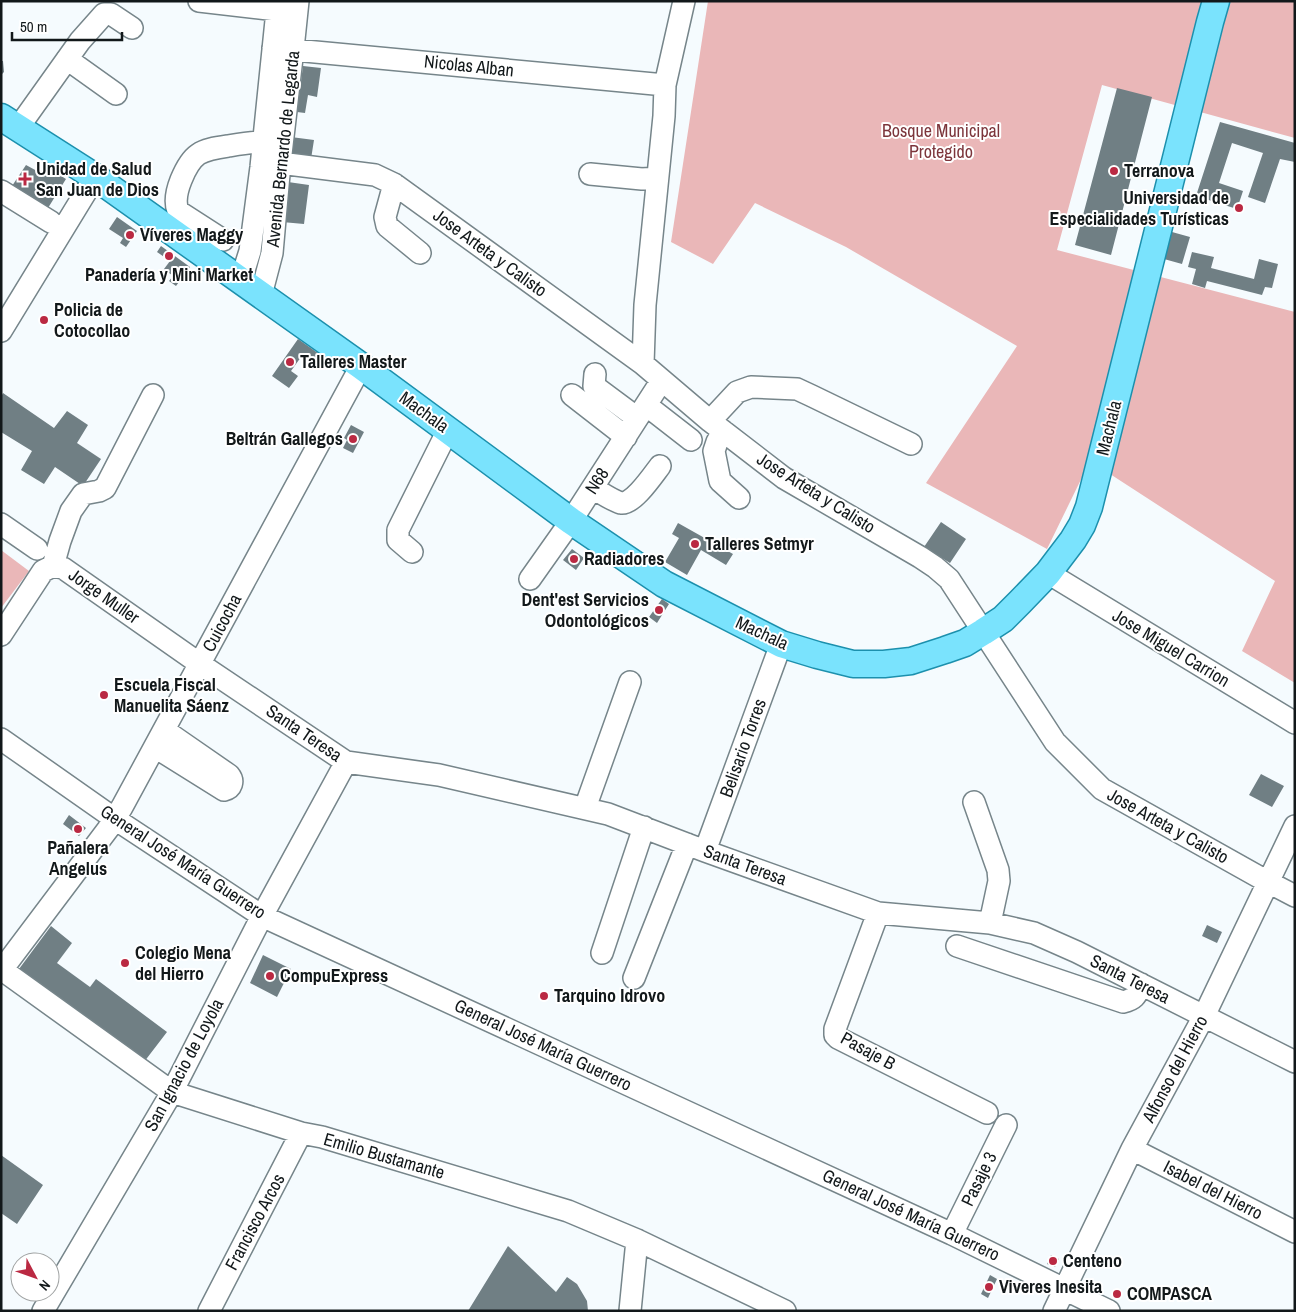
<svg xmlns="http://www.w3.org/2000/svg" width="1296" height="1312" font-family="'Archivo Narrow',sans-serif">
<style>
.green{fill:#eab7b8}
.building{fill:#707f84}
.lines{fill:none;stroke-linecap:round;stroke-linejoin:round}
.minor-casing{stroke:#76858a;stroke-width:24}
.major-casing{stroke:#1c90ad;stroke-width:29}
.minor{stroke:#fff;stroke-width:21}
.major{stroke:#7ae3fd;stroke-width:26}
.poi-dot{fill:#ba2942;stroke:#fff;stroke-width:2}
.labels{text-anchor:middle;stroke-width:4;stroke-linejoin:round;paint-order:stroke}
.street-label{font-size:18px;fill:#12181a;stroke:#fff}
.park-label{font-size:18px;fill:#7c353b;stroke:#fff}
.poi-label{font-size:18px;font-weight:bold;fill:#12181a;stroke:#fff;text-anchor:start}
</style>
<rect width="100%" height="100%" fill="#f5fbfe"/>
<!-- green -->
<path class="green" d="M 708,1 L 1295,1 L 1295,138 L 1102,85 L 1057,250 L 1295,312 L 1295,683 L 1242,651 L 1275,581 L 1090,461 L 1047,549 L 926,483 L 1017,346 L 846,247 L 755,203 L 713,264 L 671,242 Z
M 1,550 L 29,571 L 1,608 Z"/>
<!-- building -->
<path class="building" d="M 1,61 L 3,61 L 4,72 L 1,75 Z
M 303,66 L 321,68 L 317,97 L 308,95 L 305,113 L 297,112 Z
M 1117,88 L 1152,97 L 1111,255 L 1075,245 Z
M 1220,122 L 1295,143 L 1295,162 L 1280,159 L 1265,203 L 1248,197 L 1263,153 L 1232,143 L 1219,183 L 1243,191 L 1237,209 L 1196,196 Z
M 291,137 L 314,140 L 311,159 L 289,156 Z
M 42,164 L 66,179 L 48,208 L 12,186 L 26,165 L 37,171 Z
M 288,182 L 309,185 L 304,224 L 282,222 Z
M 117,217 L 137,231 L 126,247 L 120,243 L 123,238 L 109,229 Z
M 1172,232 L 1190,237 L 1182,264 L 1164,259 Z
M 161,246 L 190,267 L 176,286 L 169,281 L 173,276 L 164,269 L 170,261 L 157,252 Z
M 1192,252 L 1214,257 L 1211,268 L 1254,279 L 1259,259 L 1278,264 L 1272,288 L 1265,287 L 1262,295 L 1207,281 L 1205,288 L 1192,284 L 1196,269 L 1188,267 Z
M 298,339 L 322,356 L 314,367 L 301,357 L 291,371 L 298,376 L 289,388 L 272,376 Z
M 3,393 L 54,428 L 67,411 L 88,425 L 77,443 L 101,459 L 83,486 L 55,467 L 44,484 L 21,470 L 32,451 L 1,432 L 1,397 Z
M 351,425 L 364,432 L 353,453 L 343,448 L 347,440 L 344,438 Z
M 941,522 L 966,539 L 950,563 L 924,547 Z
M 678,523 L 733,554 L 726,565 L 701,550 L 687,575 L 665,562 L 679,538 L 672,534 Z
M 572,549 L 584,558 L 576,570 L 563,560 Z
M 662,599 L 669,604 L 657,623 L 649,617 Z
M 1261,774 L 1284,786 L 1272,807 L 1249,795 Z
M 69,815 L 86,828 L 79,836 L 63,824 Z
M 1207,925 L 1222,932 L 1217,943 L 1202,936 Z
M 51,926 L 72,943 L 57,963 L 90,987 L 96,979 L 167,1032 L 144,1062 L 19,969 Z
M 263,955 L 291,969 L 277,997 L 250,983 Z
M 1,1155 L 43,1185 L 17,1224 L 1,1213 Z
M 508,1246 L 556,1292 L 567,1277 L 577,1284 L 587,1301 L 588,1311 L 468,1311 Z
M 1051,1255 L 1059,1259 L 1055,1267 L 1047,1264 Z
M 990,1275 L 997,1279 L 988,1298 L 981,1294 Z"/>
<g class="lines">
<!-- minor casing -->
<g class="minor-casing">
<path id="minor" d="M 199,1 L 277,10
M 273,48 L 665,85
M 67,59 L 116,94
M 18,128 L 80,41 L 104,14 L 111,14 L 132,28
M 280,163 L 375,175 L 394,184 L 643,364 L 710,421 L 784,478 L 920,557 L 935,567 L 949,579 L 1055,742 L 1102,789 L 1268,882 L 1295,896
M 590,174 L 642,179 L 657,178
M 394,184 L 385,217 L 387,226 L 420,253
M 1,191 L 51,222
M 223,240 L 178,211 C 174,201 177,190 181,180 C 192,153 200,150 228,146 C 240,144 251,142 263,142
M 241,280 L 250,251 L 261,167 L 278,1
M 261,295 L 272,253 L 280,163 L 293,49 L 298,1
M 1,331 L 95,177
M 643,364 L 645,305 L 664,116 L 665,85 L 684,1
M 595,374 L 594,386 L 637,418
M 572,395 L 626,437
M 646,405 L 691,440
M 710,421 L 737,392 L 751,387 L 797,389 L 812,396 L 911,444
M 723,431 L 717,442 L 714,451 L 720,481 L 739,498
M 593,488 C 600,492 613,501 621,503 C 633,505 653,475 660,466
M 1,524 L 37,549
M 412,552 L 398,540 L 398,530 L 448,430
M 53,566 L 60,541 L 71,511 L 83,494 L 99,491 L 105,488 L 153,395
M 1048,573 L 1295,723
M 530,579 L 571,521 L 662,380
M 1,635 L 43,571 L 53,566 L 63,568 L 200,664 L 346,762 L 439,775 L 608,814 L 705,851 L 878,913 L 990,923 L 1034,933 L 1077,952 L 1295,1062
M 1,739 L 115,819 L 262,916 L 952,1234 L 1109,1311
M 155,747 L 224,790 C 232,788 234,781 229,775 L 164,730
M 974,802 L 998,870 L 999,881 L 990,923
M 585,808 L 630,682
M 705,851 L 781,644
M 878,913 L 835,1029 L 835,1035 L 838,1038 L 987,1113
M 957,946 L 1123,1002 C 1136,999 1136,995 1141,984
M 602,953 L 644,827
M 1,969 L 172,1092 L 301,1133 L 322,1137 L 568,1211 L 637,1240 L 785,1311
M 1,971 L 108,829 L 122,807 L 361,366
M 634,978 L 687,844
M 1132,1149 L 1295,1232
M 952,1234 L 1006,1125
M 43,1311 L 172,1092 L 262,916 L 346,762
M 209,1311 L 301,1133
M 630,1311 L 637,1240
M 1054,1311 L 1132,1149 L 1204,1016 L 1295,826"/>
</g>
<!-- major casing -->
<g class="major-casing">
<path id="major" d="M 1,117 L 95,177 L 361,366 L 571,521 L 664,584 L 781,644 L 817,655 L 853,664 L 884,664 L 911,661 L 945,650 L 965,643 L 983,632 L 1003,619 L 1020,602 L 1048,573 L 1073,540 L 1082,525 L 1089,507 L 1210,22 L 1216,1"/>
</g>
<!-- minor -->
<use href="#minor" class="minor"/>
<!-- major -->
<use href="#major" class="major"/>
</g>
<!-- markers -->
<g class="poi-dot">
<circle cx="1114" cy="171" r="5"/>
<path d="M22.5 171.5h5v5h5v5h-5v5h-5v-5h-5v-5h5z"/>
<circle cx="1239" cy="208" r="5"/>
<circle cx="130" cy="235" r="5"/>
<circle cx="169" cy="256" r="5"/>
<circle cx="44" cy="320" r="5"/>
<circle cx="290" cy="362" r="5"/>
<circle cx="353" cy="439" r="5"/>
<circle cx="695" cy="544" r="5"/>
<circle cx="574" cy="559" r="5"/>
<circle cx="659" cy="610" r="5"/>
<circle cx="104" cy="695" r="5"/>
<circle cx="78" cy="829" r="5"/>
<circle cx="125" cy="963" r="5"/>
<circle cx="270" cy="976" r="5"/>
<circle cx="544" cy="996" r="5"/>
<circle cx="1053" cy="1261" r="5"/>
<circle cx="989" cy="1287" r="5"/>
<circle cx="1117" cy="1294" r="5"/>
</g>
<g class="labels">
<!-- street labels -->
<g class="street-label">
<text transform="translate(469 66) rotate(6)" y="6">Nicolas Alban</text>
<text transform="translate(283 149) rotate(-84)" y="6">Avenida Bernardo de Legarda</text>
<text transform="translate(490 253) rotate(36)" y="6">Jose Arteta y Calisto</text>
<text transform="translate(424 412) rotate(36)" y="6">Machala</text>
<text transform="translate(1109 428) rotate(-76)" y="6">Machala</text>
<text transform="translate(597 481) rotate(-57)" y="6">N68</text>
<text transform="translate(816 493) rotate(32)" y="6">Jose Arteta y Calisto</text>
<text transform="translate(104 596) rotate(35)" y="6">Jorge Muller</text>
<text transform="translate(222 623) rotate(-62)" y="6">Cuicocha</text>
<text transform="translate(762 633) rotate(25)" y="6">Machala</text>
<text transform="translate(1171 648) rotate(31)" y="6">Jose Miguel Carrion</text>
<text transform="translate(304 733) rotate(34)" y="6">Santa Teresa</text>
<text transform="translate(743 748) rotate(-70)" y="6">Belisario Torres</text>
<text transform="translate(1168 826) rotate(29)" y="6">Jose Arteta y Calisto</text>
<text transform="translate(183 862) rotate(33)" y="6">General José María Guerrero</text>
<text transform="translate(745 865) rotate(20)" y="6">Santa Teresa</text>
<text transform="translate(1130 979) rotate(27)" y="6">Santa Teresa</text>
<text transform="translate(543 1045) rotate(25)" y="6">General José María Guerrero</text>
<text transform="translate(868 1051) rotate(29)" y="6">Pasaje B</text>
<text transform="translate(184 1065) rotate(-62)" y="6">San Ignacio de Loyola</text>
<text transform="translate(1175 1069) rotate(-62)" y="6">Alfonso del Hierro</text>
<text transform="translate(384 1156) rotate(16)" y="6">Emilio Bustamante</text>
<text transform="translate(979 1179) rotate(-64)" y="6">Pasaje 3</text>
<text transform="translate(1213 1190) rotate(27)" y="6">Isabel del Hierro</text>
<text transform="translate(911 1215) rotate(25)" y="6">General José María Guerrero</text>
<text transform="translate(255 1222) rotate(-62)" y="6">Francisco Arcos</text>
</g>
<!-- park labels -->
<g class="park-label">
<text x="941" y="137">Bosque Municipal<tspan x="941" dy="21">Protegido</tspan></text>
</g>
<!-- poi labels -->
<g class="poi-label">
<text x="36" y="175">Unidad de Salud<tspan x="36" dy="21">San Juan de Dios</tspan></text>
<text x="1124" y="177">Terranova</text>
<text x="1229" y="204" text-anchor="end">Universidad de<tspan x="1229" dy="21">Especialidades Turísticas</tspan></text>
<text x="140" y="241">Víveres Maggy</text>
<text x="169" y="281" text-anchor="middle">Panadería y Mini Market</text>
<text x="54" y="316">Policia de<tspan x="54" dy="21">Cotocollao</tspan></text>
<text x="300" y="368">Talleres Master</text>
<text x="343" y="445" text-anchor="end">Beltrán Gallegos</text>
<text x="705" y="550">Talleres Setmyr</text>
<text x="584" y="565">Radiadores</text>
<text x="649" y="606" text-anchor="end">Dent'est Servicios<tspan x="649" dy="21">Odontológicos</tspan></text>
<text x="114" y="691">Escuela Fiscal<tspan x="114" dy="21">Manuelita Sáenz</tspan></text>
<text x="78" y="854" text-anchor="middle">Pañalera<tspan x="78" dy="21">Angelus</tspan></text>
<text x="135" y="959">Colegio Mena<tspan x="135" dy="21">del Hierro</tspan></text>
<text x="280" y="982">CompuExpress</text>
<text x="554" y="1002">Tarquino Idrovo</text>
<text x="1063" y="1267">Centeno</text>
<text x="999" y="1293">Viveres Inesita</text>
<text x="1127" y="1300">COMPASCA</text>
</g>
</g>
<!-- border -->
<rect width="1296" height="1312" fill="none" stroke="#12181a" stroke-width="5"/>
<!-- north arrow -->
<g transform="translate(35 1277) rotate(131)"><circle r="24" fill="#ffffff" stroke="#a0a3a3"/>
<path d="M0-4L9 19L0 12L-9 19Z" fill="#ba2942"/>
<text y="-8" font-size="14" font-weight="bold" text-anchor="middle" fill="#12181a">N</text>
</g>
<!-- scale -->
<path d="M12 32v8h110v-8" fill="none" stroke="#12181a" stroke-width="2.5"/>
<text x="20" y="32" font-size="15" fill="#12181a" stroke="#ffffff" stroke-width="4" paint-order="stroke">50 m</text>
</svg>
